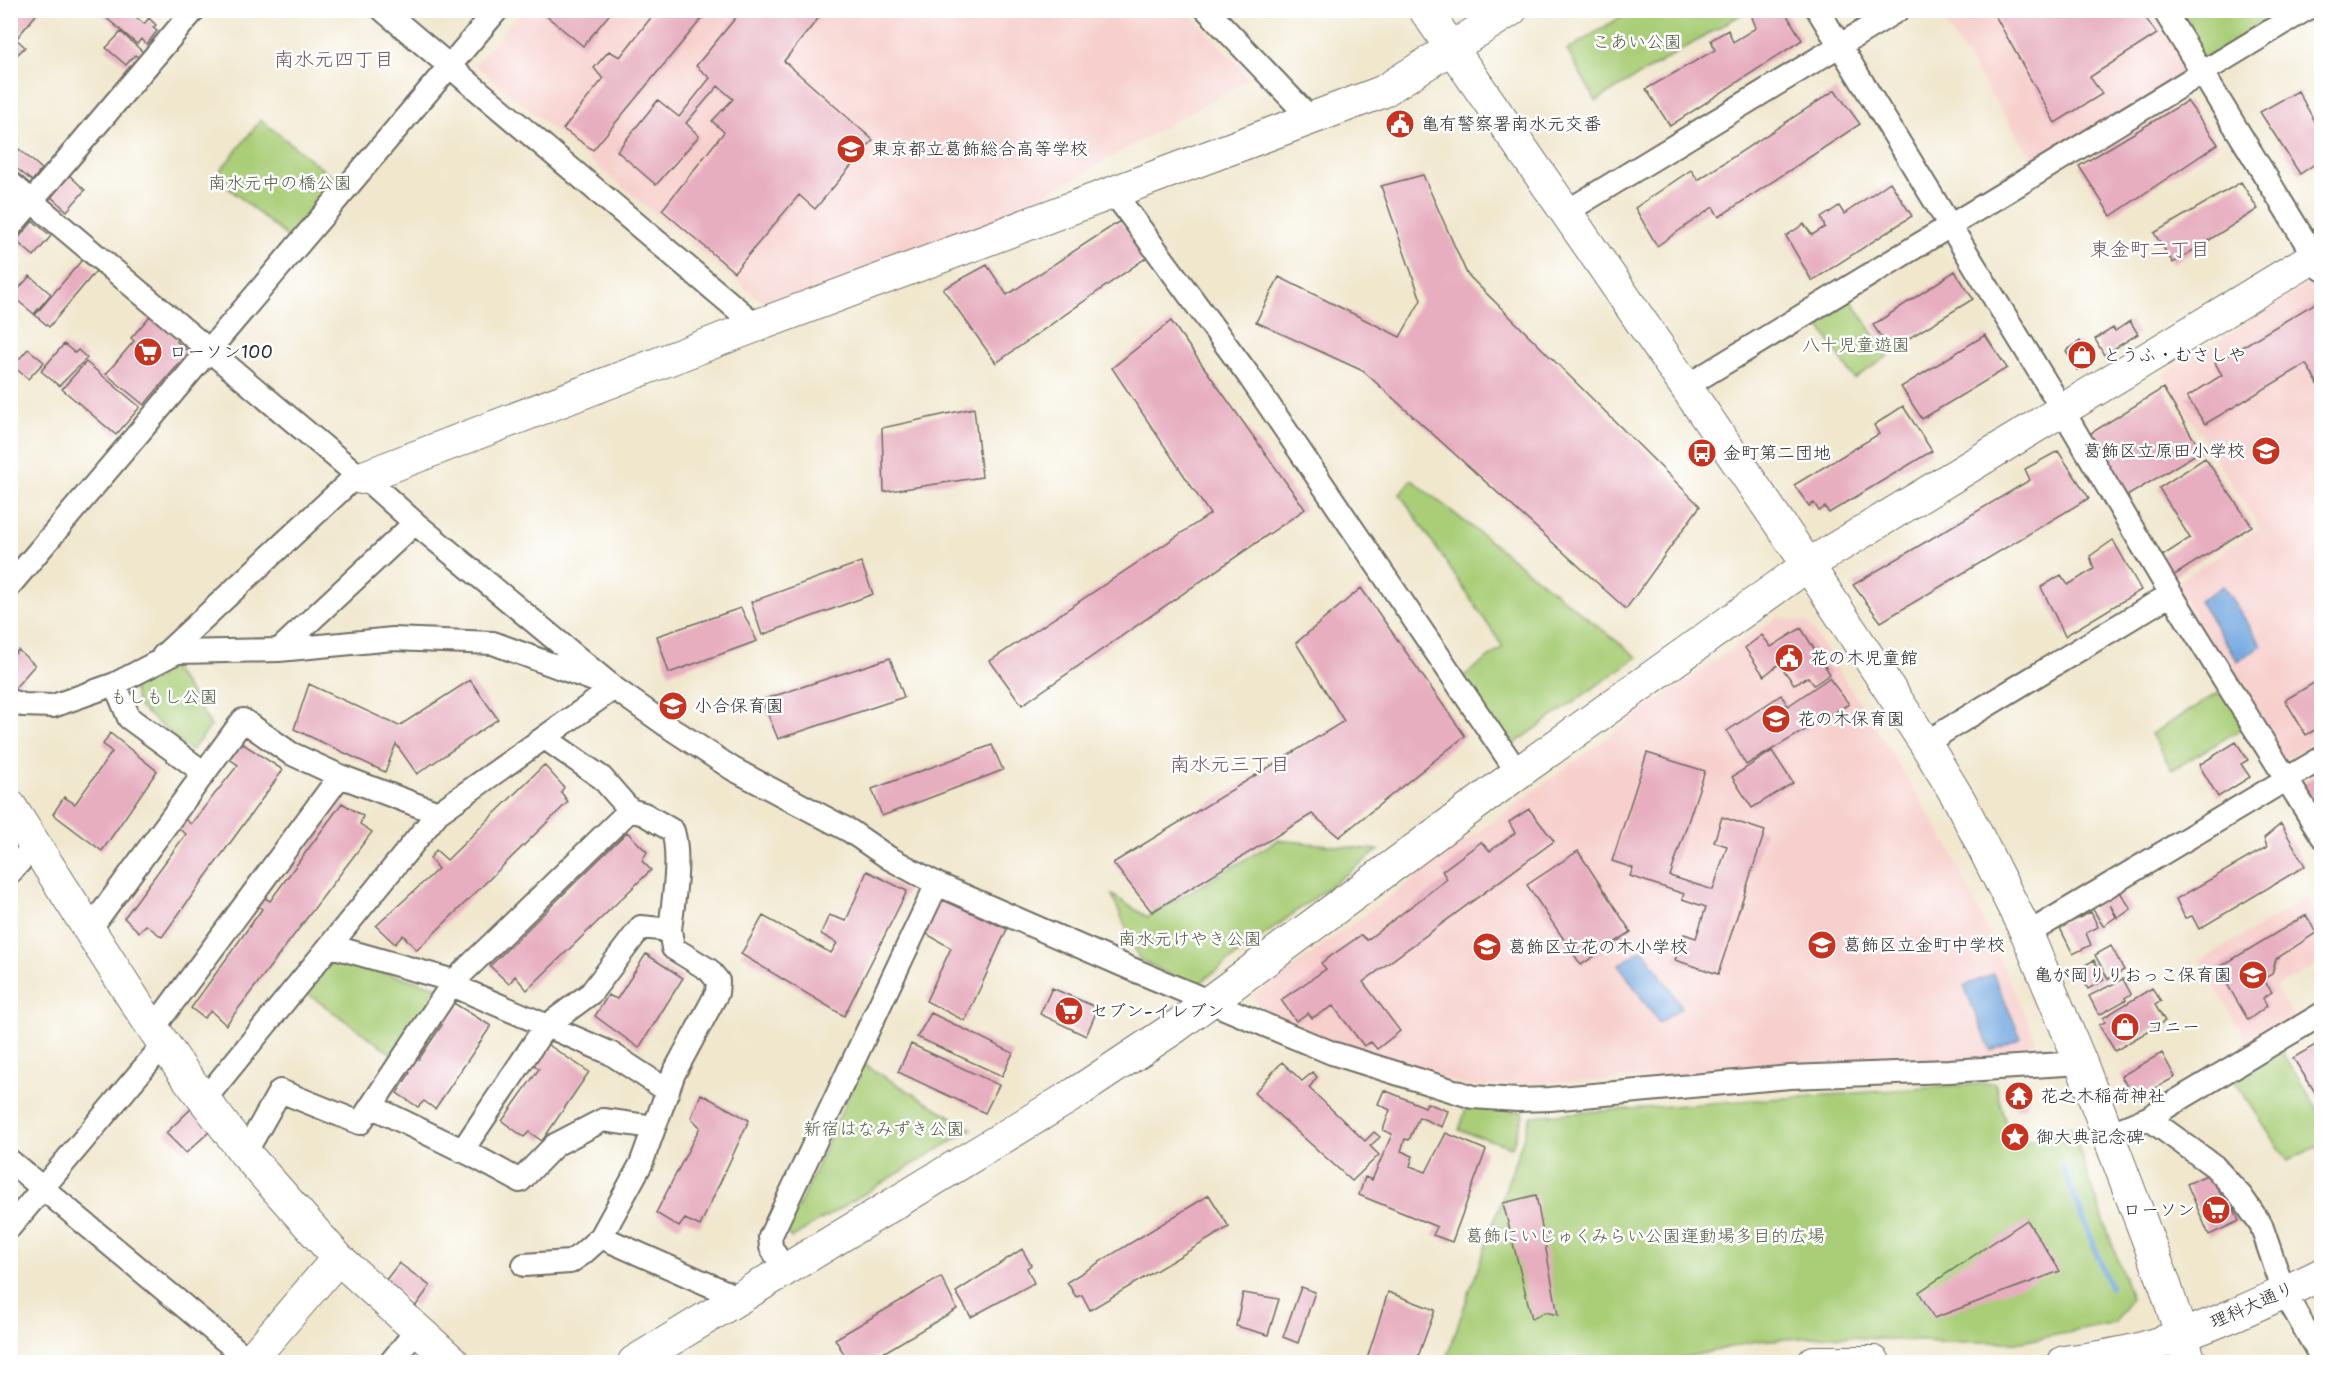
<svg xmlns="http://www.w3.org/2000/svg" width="2332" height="1373" font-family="'Shantell Sans','Klee One',sans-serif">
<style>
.built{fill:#f7d0cd}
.green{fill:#a9ce77;stroke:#6a7c51;stroke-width:1.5}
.water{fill:#73a8e0;stroke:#4f6a86;stroke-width:1.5}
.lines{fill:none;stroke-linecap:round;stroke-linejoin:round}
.stream{stroke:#73a8e0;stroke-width:6}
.building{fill:#e7aebf}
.street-casing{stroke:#706d64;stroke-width:26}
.secondary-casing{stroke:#706d64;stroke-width:34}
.street{stroke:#fff;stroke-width:22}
.secondary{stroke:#fff;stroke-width:32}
.labels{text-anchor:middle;stroke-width:5;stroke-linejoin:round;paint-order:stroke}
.park-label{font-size:18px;fill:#515c42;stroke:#fff}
.poi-label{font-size:18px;fill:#2b2b2b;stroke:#fff;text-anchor:start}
.street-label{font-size:18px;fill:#2b2b2b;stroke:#fff}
.neighbourhood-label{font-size:20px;fill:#6d595f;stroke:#fff}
</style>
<rect width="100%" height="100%" fill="#fff"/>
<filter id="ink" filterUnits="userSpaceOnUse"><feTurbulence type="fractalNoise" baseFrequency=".0167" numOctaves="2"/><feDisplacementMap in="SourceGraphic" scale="12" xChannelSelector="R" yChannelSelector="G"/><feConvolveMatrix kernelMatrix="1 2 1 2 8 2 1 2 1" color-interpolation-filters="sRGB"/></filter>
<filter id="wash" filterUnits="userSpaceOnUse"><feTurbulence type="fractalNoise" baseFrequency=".008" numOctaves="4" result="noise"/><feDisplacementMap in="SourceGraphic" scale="24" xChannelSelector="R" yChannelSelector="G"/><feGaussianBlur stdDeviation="1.35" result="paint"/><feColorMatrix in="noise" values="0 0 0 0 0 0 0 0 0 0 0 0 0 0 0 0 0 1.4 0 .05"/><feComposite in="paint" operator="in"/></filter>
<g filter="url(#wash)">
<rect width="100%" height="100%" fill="#f0e7cd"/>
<!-- built -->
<path class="built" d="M 1186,10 L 1250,78 L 1003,219 L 771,309 L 475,65 L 521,11 Z
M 1937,11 L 2152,11 L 2190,70 L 2036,164 Z
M 2312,282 L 2321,298 L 2321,738 L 2283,760 L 2175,584 L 2260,528 L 2163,375 Z
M 1778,617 L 1808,623 L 1886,744 L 1951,850 L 2036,1040 L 2024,1058 L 1471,1087 L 1338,1044 L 1260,1008 L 1254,996 L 1668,693 Z
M 2308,898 L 2321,922 L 2321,962 L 2275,988 L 2297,1022 L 2251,1048 L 2200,961 Z"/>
<!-- green -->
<path class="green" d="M 1632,10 L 1747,10 L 1747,11 L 1596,101 L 1567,50 Z
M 2171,11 L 2298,11 L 2203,68 Z
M 261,120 L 340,183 L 291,240 L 215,177 Z
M 1847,293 L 1888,356 L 1854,379 L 1812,314 Z
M 1412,480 L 1637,657 L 1507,749 L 1461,678 L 1503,647 L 1400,494 Z
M 170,665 L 192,695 L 211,726 L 191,751 L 138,706 L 133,688 Z
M 2226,688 L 2248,725 L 2172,770 L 2151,734 Z
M 1278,840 L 1379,850 L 1194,987 L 1139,959 L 1112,895 L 1147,917 Z
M 329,958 L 442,988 L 396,1057 L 304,991 Z
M 2280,1049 L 2321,1114 L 2321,1153 L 2317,1146 L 2288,1161 L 2232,1077 Z
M 863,1064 L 972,1129 L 791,1238 L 788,1230 Z
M 1995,1083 L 2012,1146 L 2071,1127 L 2131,1298 L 2115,1323 L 2021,1342 L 1939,1342 L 1829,1336 L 1757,1341 L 1665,1362 L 1445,1362 L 1531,1116 Z
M 1467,1106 L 1524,1112 L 1512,1147 L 1459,1130 Z"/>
<!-- water -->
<path class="water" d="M 2223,586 L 2262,645 L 2238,661 L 2199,601 Z
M 1643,949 L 1682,1007 L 1659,1023 L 1619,965 Z
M 1993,974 L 2021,1038 L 1991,1051 L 1964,986 Z"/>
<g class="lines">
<!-- stream -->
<path class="stream" d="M 2063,1167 L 2110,1287"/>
</g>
<g id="blocks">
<!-- building -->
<path class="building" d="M 10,10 L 40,10 L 16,39 L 25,47 L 15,57 L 10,53 Z
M 97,10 L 128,10 L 144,24 L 149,18 L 156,25 L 153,28 L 157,31 L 147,44 L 141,39 L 137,44 Z
M 539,10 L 613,10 L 583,46 Z
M 657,10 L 709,10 L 593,150 L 563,129 L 603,79 L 594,68 L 609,51 L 620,57 Z
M 742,10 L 825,10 L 784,61 L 873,140 L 815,209 L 799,195 L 734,272 L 662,210 L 724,132 L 712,121 L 733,99 L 718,86 L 686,123 L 699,136 L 656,185 L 617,151 L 658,100 L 679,117 L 710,78 L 696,66 Z
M 1757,10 L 1784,10 L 1802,40 L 1670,126 L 1646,89 L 1715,50 L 1711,40 L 1728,30 L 1733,42 L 1756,28 L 1751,14 Z
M 1992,10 L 2140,10 L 2157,34 L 2090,77 L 2102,94 L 2055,123 Z
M 121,32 L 144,53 L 139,58 L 135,55 L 126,65 L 106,48 Z
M 1835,90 L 1860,124 L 1719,217 L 1713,207 L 1657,246 L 1635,208 L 1691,170 L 1698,180 Z
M 2298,91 L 2322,135 L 2322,159 L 2300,174 L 2260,112 Z
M 2187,101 L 2218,144 L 2111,216 L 2079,166 Z
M 10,134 L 19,141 L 10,151 Z
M 19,149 L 42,169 L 32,181 L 10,163 L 10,159 Z
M 69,175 L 85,190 L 67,211 L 50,196 Z
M 1423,175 L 1467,274 L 1700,506 L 1626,609 L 1363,371 L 1256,322 L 1279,277 L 1400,337 L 1421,300 L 1381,186 Z
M 1890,182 L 1912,216 L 1812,281 L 1786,236 L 1804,224 L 1812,235 L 1825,227 L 1821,218 L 1839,206 L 1844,214 Z
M 2241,182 L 2258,209 L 2173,263 L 2154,233 Z
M 33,221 L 51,236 L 34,256 L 16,241 Z
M 1120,221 L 1147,257 L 996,363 L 943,289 L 987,265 L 1007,295 Z
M 82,260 L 96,271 L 49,327 L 35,315 Z
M 1955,271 L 1973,299 L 1890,350 L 1873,325 Z
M 30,276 L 51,294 L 34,314 L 12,296 Z
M 2317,302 L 2322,310 L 2322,391 L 2306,364 L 2205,424 L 2187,397 L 2222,375 L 2215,363 Z
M 151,315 L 177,338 L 176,341 L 189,352 L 144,405 L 106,374 L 134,341 L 131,338 Z
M 1171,321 L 1305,509 L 1022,705 L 990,661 L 1210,514 L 1112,368 Z
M 2130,321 L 2138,334 L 2104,355 L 2095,339 L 2113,328 L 2115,331 Z
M 1985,335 L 2007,368 L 1922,419 L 1901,387 Z
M 2080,341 L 2092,361 L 2077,370 L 2066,351 Z
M 64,344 L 75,353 L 78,350 L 87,358 L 59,386 L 41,371 Z
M 28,349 L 44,362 L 28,379 L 13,366 Z
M 86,362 L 140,407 L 116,435 L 62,389 Z
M 2163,388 L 2201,451 L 2124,498 L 2088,435 Z
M 1903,406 L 1932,451 L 1829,513 L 1825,507 L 1819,511 L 1814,503 L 1809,506 L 1794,485 L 1879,434 L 1874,425 Z
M 974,408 L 982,477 L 884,492 L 882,428 Z
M 2058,451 L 2089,498 L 1881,622 L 1853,585 L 2030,480 L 2025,469 Z
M 2205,458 L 2252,526 L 2170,578 L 2159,558 L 2190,538 L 2159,488 Z
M 2113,540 L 2141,590 L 2065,636 L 2041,587 L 2061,575 L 2068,585 L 2094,569 L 2090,556 Z
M 861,562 L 873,594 L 762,635 L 751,602 Z
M 1361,588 L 1465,736 L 1339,837 L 1312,814 L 1152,912 L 1113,863 L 1344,721 L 1296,643 Z
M 741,608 L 757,641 L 669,673 L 657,636 Z
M 1801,628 L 1830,674 L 1814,685 L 1808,677 L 1794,684 L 1779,664 L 1764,676 L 1745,648 L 1762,635 L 1771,647 Z
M 18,650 L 35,665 L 14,689 L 10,686 L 10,659 Z
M 890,658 L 904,697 L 778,739 L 762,700 Z
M 1829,678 L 1849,704 L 1746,765 L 1727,731 L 1781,695 L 1788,706 Z
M 470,680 L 498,719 L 417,774 L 396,744 L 385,772 L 294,729 L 309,684 L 399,726 Z
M 2317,681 L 2322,689 L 2322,726 L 2306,735 L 2285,700 Z
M 110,733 L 157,771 L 102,851 L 53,814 L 64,797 L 75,804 L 112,752 L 103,744 Z
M 240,742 L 283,770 L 162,937 L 146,925 L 139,932 L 124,918 L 186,834 L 174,825 L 181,816 L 191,824 L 238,765 L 228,758 Z
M 2236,742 L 2248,760 L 2241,764 L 2250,777 L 2218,797 L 2199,765 Z
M 992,745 L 1003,770 L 882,816 L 872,789 Z
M 1772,751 L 1793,783 L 1752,808 L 1732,777 Z
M 1647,753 L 1705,771 L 1670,876 L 1713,890 L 1727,846 L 1714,842 L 1722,817 L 1765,831 L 1718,974 L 1675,960 L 1684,934 L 1696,938 L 1706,907 L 1682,899 L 1684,894 L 1630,876 L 1633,868 L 1612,861 Z
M 544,765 L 564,787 L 561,792 L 568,802 L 417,950 L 403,935 L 395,944 L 376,926 L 438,869 L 430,858 L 436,850 L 447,860 Z
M 2322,772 L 2322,826 L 2296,787 Z
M 342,803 L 363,816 L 360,824 L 372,832 L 226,1025 L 211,1011 L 204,1018 L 191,1008 L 262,909 L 252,900 L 257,893 L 270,901 Z
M 1529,809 L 1554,841 L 1363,982 L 1400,1031 L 1377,1049 L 1371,1042 L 1364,1046 L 1333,1006 L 1312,1018 L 1308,1013 L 1296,1021 L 1281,1000 L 1326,969 L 1321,963 L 1361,935 L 1367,940 L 1447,879 L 1442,871 L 1481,842 L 1490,851 L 1515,833 L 1509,822 Z
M 2281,824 L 2305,866 L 2199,929 L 2192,916 L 2185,918 L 2176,899 L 2267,847 L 2264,838 Z
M 627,832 L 647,852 L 642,861 L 651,870 L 527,990 L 515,976 L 509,984 L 490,966 Z
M 1578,851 L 1631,932 L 1581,965 L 1527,885 Z
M 867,871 L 907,891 L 844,1016 L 741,954 L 763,916 L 831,953 L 837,943 L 821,934 L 829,915 L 846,921 Z
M 2118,889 L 2131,909 L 2118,918 L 2110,905 L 2116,917 L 2103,926 L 2092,908 Z
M 939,898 L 1007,929 L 965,1021 L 926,1001 L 951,948 L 925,933 Z
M 2091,912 L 2098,927 L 2086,933 L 2091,945 L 2073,954 L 2058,924 L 2070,918 L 2071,922 Z
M 2306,915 L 2316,933 L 2276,959 L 2272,974 L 2263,979 L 2272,992 L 2263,998 L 2267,1006 L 2248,1020 L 2218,968 Z
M 2111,946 L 2124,970 L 2108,979 L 2095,955 Z
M 646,954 L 683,978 L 639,1048 L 595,1016 L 608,995 L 617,999 Z
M 2094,960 L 2104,980 L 2088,989 L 2078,969 Z
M 2123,979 L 2131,994 L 2125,998 L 2126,1000 L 2099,1015 L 2089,996 Z
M 1052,988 L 1098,1008 L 1086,1036 L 1040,1014 Z
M 2152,988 L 2161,1001 L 2155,1005 L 2165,1021 L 2115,1051 L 2099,1025 L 2105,1022 L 2103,1018 Z
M 452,1002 L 491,1026 L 435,1109 L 424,1101 L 418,1107 L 397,1093 L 410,1073 L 403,1069 L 413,1056 L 419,1059 L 442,1025 L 439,1021 Z
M 931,1013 L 1013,1053 L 1002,1076 L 917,1037 Z
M 2322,1041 L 2322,1103 L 2293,1058 Z
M 547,1044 L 589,1072 L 542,1141 L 529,1132 L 524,1137 L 502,1121 L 539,1069 L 533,1064 Z
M 911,1044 L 999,1085 L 985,1113 L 898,1072 Z
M 2162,1053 L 2175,1077 L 2135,1100 L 2121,1076 Z
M 1282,1062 L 1302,1081 L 1313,1072 L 1317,1077 L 1309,1088 L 1365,1141 L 1374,1132 L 1380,1137 L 1370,1146 L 1379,1155 L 1352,1181 L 1254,1093 Z
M 2026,1087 L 2029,1102 L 2025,1102 L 2026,1107 L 2016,1109 L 2015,1105 L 2012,1105 L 2009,1089 Z
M 1384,1090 L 1425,1107 L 1427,1103 L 1448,1111 L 1442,1127 L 1419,1117 L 1409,1140 L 1405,1139 L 1401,1151 L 1413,1156 L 1410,1166 L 1426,1172 L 1446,1133 L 1486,1150 L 1452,1242 L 1433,1235 L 1437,1227 L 1359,1195 L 1365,1177 L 1372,1180 L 1392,1134 L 1383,1130 L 1390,1110 L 1378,1104 Z
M 701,1094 L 749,1120 L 700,1226 L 685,1219 L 679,1227 L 656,1213 L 700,1127 L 691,1118 Z
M 194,1106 L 210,1131 L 186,1153 L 166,1133 Z
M 2211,1173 L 2223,1199 L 2229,1197 L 2239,1221 L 2209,1235 L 2187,1184 Z
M 1209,1195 L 1229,1227 L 1090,1310 L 1082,1295 L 1076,1297 L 1067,1282 Z
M 1536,1195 L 1558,1315 L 1545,1312 L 1532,1319 L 1503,1203 Z
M 2027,1220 L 2060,1271 L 1934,1318 L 1919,1292 Z
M 1022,1249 L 1031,1265 L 1027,1268 L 1034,1283 L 971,1317 L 956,1292 Z
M 399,1263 L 430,1286 L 415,1307 L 385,1281 Z
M 941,1277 L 957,1309 L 868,1362 L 849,1362 L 835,1339 Z
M 1301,1287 L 1315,1292 L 1298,1343 L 1283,1337 Z
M 1388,1292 L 1435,1310 L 1416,1362 L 1366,1362 Z
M 1243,1293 L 1279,1299 L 1268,1335 L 1236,1326 Z
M 2322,1312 L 2322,1328 L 2315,1316 Z"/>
</g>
</g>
<g filter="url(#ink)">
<use href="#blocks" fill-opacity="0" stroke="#706d64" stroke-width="1.5"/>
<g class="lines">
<!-- street casing -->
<g class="street-casing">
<path id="street" d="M 383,10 L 757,326
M 1207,10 L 1311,119
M 1818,10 L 2053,394 L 2171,594 L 2322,836
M 2164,10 L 2322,269
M 10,183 L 361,478 L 366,479 L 415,523 L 614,688 L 669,727 L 733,769 L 850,831 L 889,858 L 937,884 L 1134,970 L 1332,1053 L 1473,1097 L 1518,1100 L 1550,1099 L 1790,1077 L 1949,1071 L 2081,1063
M 1114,193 L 1249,376 L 1518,773
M 1566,212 L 1898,10
M 10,227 L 194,10
M 1685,387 L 2305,10
M 10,585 L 497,10
M 279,650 L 415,523
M 163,656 L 357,475
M 115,684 L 129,718 L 203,772
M 10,701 L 23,705 L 53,706 L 115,684 L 177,652 L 279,650 L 393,639 L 493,643 L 599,682
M 1925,743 L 2171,594
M 10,873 L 35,844
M 90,929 L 243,720 L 290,753 L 340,776 L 438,813
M 2027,934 L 2322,758
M 331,946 L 454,981
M 452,985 L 610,1053 L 668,1091
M 153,1029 L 340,776
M 204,1100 L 438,813 L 614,688
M 371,1106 L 472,1155 L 520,1181 L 555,1145 L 603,1120 L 654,1127
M 2148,1118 L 2214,1166 L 2241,1196 L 2261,1225 L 2284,1292 L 2322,1359
M 2109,1134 L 2148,1118 L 2322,1014
M 462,1151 L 545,1027 L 591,993 L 641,927 L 670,930 C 673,902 681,859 673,831 L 644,814 L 630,810
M 245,1153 L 280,1091 L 360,1123 L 454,981 L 630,810 L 602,778 L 545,738
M 10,1161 L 251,1362
M 10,1227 L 164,1044
M 601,1237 L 739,1298
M 524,1265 L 570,1262 L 582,1254 L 601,1237 L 641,1164 L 674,1073 L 717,993 L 718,981 L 709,970 L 673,948 L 670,930
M 785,1271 L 771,1247 L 770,1237 L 937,884
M 391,1362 L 418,1329"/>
</g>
<!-- secondary casing -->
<g class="secondary-casing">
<path id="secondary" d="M 1425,10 L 1566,212 L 1808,565 L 1925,743 L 1960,801 L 2027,934 L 2081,1063 L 2164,1282 L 2190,1362
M 361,478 L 740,332 L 1382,92 L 1511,10
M 10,806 L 140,1009 L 183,1072 L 245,1153 L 338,1258 L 453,1362
M 249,1362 L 338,1258
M 634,1362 L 1076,1093 L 1174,1028 L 1518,773 L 1808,565 L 2322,252
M 1814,1362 L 1874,1362
M 2064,1362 C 2091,1358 2120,1355 2146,1347 C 2207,1329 2265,1302 2322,1274"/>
</g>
<!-- street -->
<use href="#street" class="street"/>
<!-- secondary -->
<use href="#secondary" class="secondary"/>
</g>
</g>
<!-- icons -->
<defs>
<g id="civic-disc" transform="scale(1.5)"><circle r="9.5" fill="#c8321e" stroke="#fff"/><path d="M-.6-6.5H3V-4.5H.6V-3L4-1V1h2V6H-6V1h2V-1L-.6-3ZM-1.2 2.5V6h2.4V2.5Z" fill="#fff"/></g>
<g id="school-disc" transform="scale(1.5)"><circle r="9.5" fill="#c8321e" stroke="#fff"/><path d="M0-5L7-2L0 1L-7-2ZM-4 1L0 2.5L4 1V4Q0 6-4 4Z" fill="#fff"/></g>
<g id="supermarket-disc" transform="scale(1.5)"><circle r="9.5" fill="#c8321e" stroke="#fff"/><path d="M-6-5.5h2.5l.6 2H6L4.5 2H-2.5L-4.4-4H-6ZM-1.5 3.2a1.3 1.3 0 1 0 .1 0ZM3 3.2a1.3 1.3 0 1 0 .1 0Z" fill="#fff"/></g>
<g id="shop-disc" transform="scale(1.5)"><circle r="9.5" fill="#c8321e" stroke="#fff"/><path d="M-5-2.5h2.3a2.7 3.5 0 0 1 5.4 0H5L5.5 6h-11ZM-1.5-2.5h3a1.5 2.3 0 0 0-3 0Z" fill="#fff"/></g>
<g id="bus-disc" transform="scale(1.5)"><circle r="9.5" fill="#c8321e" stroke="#fff"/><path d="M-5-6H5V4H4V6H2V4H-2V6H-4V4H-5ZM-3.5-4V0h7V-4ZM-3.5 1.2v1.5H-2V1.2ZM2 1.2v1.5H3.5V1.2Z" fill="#fff"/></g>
<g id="temple-disc" transform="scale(1.5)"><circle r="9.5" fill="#c8321e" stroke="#fff"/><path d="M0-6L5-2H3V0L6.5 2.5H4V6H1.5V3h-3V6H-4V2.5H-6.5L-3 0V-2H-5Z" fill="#fff"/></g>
<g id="sight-disc" transform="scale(1.5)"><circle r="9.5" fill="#c8321e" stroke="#fff"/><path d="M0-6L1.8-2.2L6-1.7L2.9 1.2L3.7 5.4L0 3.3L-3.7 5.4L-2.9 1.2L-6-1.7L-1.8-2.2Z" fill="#fff"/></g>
</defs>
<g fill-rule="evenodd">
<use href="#civic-disc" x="1400" y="124"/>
<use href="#school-disc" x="851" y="149"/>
<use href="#supermarket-disc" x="148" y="352"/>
<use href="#shop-disc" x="2082" y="355"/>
<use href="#school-disc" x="2266" y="451"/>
<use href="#bus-disc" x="1702" y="453"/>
<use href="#civic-disc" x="1789" y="658"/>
<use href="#school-disc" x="673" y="706"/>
<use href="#school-disc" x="1776" y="719"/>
<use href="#school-disc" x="1822" y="945"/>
<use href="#school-disc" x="1487" y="947"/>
<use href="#school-disc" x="2253" y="975"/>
<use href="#supermarket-disc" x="1069" y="1011"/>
<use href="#shop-disc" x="2125" y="1027"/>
<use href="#temple-disc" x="2019" y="1096"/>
<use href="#sight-disc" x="2015" y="1137"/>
<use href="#supermarket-disc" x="2216" y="1210"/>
</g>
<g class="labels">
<!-- park labels -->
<g class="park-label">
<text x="1637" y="48">こあい公園</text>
<text x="280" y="189">南水元中の橋公園</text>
<text x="1856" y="351">八十児童遊園</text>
<text x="164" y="703">もしもし公園</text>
<text x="1190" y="945">南水元けやき公園</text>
<text x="884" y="1135">新宿はなみずき公園</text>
<text x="1645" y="1242">葛飾にいじゅくみらい公園運動場多目的広場</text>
</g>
<!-- poi labels -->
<g class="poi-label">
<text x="1421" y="130">亀有警察署南水元交番</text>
<text x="872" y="155">東京都立葛飾総合高等学校</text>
<text x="169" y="358">ローソン100</text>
<text x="2103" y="361">とうふ・むさしや</text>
<text x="2245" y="457" text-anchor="end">葛飾区立原田小学校</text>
<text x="1723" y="459">金町第二団地</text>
<text x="1810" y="664">花の木児童館</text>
<text x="694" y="712">小合保育園</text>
<text x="1797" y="725">花の木保育園</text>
<text x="1843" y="951">葛飾区立金町中学校</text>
<text x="1508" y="953">葛飾区立花の木小学校</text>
<text x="2232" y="981" text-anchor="end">亀が岡りりおっこ保育園</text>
<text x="1090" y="1017">セブン-イレブン</text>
<text x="2146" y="1033">コニー</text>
<text x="2040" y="1102">花之木稲荷神社</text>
<text x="2036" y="1143">御大典記念碑</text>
<text x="2195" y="1216" text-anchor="end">ローソン</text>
</g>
<!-- street labels -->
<g class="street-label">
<text transform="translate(2252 1305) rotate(-24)" y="6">理科大通り</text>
</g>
<!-- neighbourhood labels -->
<g class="neighbourhood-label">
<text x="334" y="66">南水元四丁目</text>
<text x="2150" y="256">東金町二丁目</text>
<text x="1230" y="771">南水元三丁目</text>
</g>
</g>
<!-- margin -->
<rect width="2332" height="1373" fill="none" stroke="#fff" stroke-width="36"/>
</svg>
